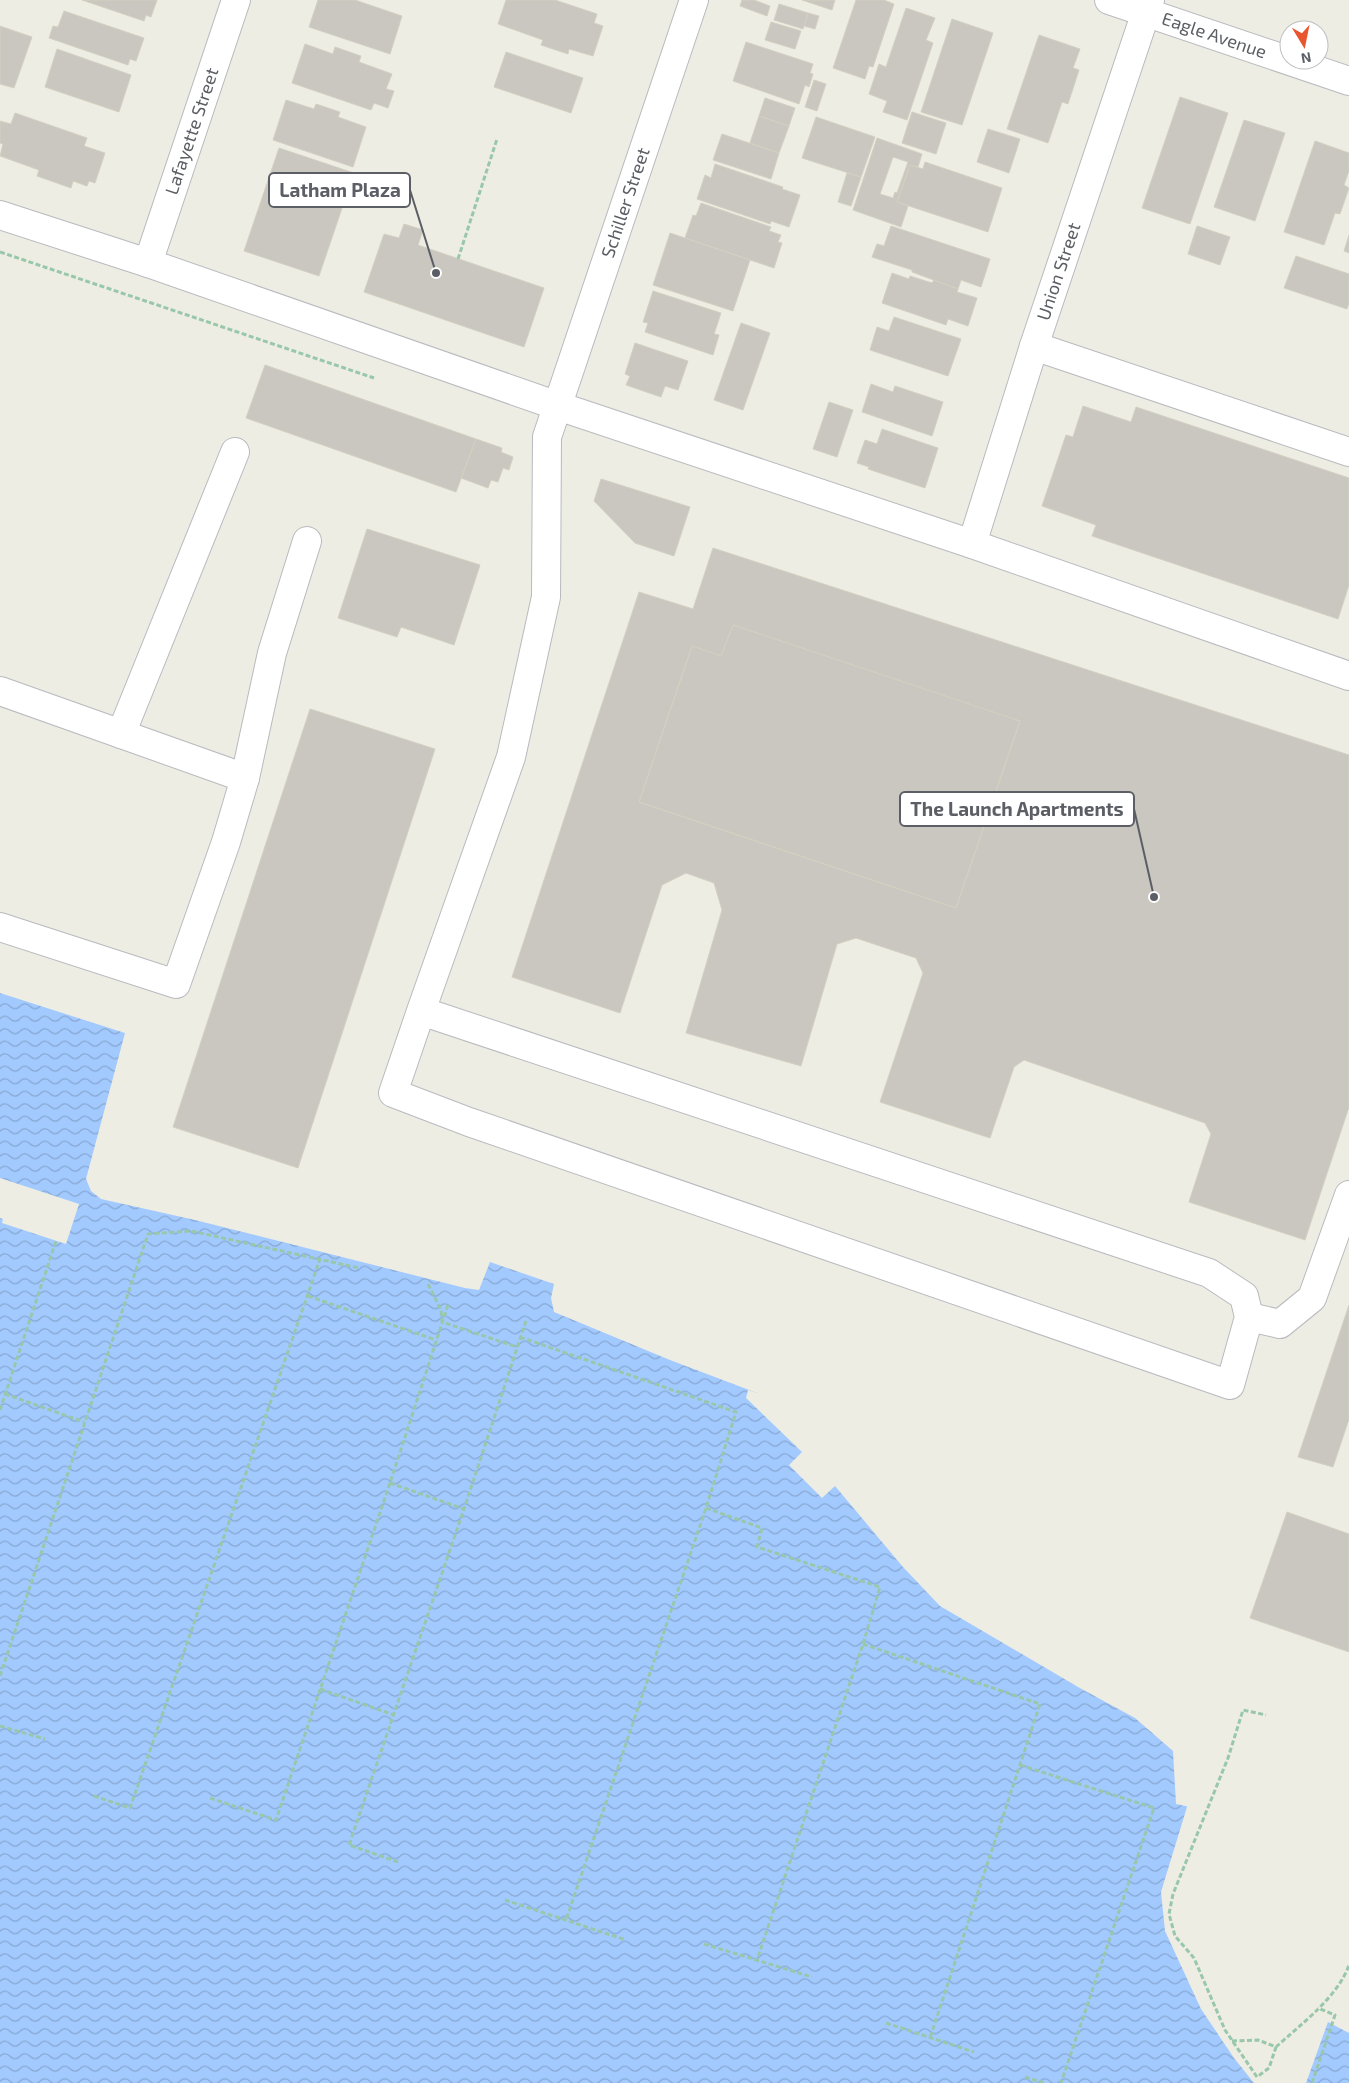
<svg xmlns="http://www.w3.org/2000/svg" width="1349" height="2083" font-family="'Exo 2',sans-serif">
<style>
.water{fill:url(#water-waves)}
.pier{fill:#eeede3}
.building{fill:#c9c7c0;stroke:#d3d0c1;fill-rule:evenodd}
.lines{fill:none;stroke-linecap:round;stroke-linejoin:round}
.minor-casing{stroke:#b8babf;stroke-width:30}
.path{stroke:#98c7ab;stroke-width:3;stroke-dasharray:5 2.5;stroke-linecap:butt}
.minor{stroke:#fff;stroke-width:28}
.labels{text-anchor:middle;stroke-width:4.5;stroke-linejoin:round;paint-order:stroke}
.street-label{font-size:18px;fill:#5b5e64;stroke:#fff}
.leader{fill:none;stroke:#5b5e64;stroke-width:2}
.callout-dot{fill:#5b5e64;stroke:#fff;stroke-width:2}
.callout{fill:#fff;stroke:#5b5e64;stroke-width:2}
.callout-label{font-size:19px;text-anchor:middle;font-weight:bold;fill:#5b5e64}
</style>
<defs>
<pattern id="water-waves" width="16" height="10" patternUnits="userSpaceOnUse" patternTransform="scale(1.25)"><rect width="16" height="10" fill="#a2caff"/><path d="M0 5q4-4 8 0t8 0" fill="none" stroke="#87a7d2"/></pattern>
</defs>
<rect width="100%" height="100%" fill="#eeede3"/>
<!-- water -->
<path class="water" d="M 0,993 L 125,1033 L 86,1179 L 91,1191 L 101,1199 L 195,1220 L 465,1288 L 479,1290 L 490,1262 L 554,1284 L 551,1298 L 554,1312 L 670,1360 L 757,1393 L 901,1533 L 1202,1758 L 1161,1892 L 1165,1931 L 1201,2009 L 1234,2058 L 1254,2083 L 0,2083 Z
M 1328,2022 L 1349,2033 L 1349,2083 L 1306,2083 Z"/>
<!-- pier -->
<path class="pier" d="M 0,1178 L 79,1204 L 66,1244 L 2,1223 L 3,1219 L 0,1218 Z
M 764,1376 L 902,1531 L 1182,1734 L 1204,1758 L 1190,1807 L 1176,1804 L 1173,1751 L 1135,1718 L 1078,1687 L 940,1606 L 903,1567 L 835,1486 L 822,1498 L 789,1465 L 802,1452 L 746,1398 L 748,1390 L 757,1393 Z"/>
<!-- building -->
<path class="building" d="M 82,0 L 157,0 L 151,17 L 146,15 L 144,21 Z
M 318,0 L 355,0 L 402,16 L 390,54 L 309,27 Z
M 506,0 L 555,0 L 597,14 L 594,23 L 603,26 L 593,56 L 569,49 L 568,54 L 541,45 L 543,40 L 498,24 Z
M 742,0 L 754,0 L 770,6 L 767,16 L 740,6 Z
M 802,0 L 835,0 L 832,10 Z
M 856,0 L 884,0 L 894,4 L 873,67 L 869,66 L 865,79 L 833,68 Z
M 779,4 L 808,13 L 803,29 L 774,20 Z
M 906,8 L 935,18 L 926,40 L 933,43 L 907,120 L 883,112 L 887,101 L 869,94 L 879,64 L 886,67 Z
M 64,11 L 144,38 L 136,61 L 130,59 L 128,65 L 49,38 L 53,26 L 58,27 Z
M 808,13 L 819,16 L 815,29 L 804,26 Z
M 952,19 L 993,33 L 962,125 L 921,112 Z
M 771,22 L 801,31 L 795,49 L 765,40 Z
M 0,26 L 32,37 L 14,88 L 0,84 Z
M 1039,35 L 1080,49 L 1073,68 L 1079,70 L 1068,104 L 1062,102 L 1048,143 L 1007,129 Z
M 746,42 L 813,64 L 810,73 L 813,74 L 809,87 L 805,85 L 799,104 L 733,81 Z
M 305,44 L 333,54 L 335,47 L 361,56 L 359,62 L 392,74 L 386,89 L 394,91 L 388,108 L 374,103 L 371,110 L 292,83 Z
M 57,49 L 131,75 L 119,112 L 45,87 Z
M 506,52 L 583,78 L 571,113 L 494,87 Z
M 814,80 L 826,84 L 817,111 L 805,107 Z
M 1180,97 L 1228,113 L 1190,224 L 1142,208 Z
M 765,98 L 795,108 L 789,126 L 759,116 Z
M 286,100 L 314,109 L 316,104 L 340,112 L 338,117 L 366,127 L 353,167 L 273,140 Z
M 912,112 L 946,123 L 936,154 L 902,143 Z
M 15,113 L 87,138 L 84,146 L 105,153 L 95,183 L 89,181 L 87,186 L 73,181 L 71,188 L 37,176 L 39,170 L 0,156 L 3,144 L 0,143 L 0,121 L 11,124 Z
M 759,116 L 789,126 L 779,153 L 750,143 Z
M 816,117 L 875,137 L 861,177 L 802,158 Z
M 1244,120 L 1285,133 L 1255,221 L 1214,207 Z
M 988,129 L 1020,139 L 1009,173 L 977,162 Z
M 722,134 L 779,153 L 771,179 L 713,160 Z
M 877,138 L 922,154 L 918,167 L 910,165 L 897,202 L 908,206 L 901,227 L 853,210 ZM 893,157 L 908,162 L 897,193 L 895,192 L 893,198 L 880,194 Z
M 1315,141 L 1349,153 L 1349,171 L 1344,185 L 1349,188 L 1340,214 L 1335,213 L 1324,245 L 1284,232 Z
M 279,148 L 354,173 L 319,276 L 244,251 Z
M 925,162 L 1002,188 L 988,232 L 897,202 L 910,165 L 923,169 Z
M 715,164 L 783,187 L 782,189 L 800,195 L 789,227 L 771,221 L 770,224 L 697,199 L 705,175 L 711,178 Z
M 847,173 L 861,177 L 851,206 L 838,202 Z
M 701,203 L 771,227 L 769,231 L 781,235 L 778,242 L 782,243 L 774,268 L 685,238 L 693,215 L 696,216 Z
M 404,224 L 423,230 L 418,245 L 544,288 L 524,347 L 364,292 L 384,234 L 399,238 Z
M 891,226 L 990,259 L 981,287 L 961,280 L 958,289 L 912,272 L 912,270 L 872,257 L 877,244 L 884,246 Z
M 1197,226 L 1230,237 L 1220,265 L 1188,254 Z
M 670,233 L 750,260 L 733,311 L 653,285 Z
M 1349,235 L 1349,253 L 1344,251 Z
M 1296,256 L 1349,274 L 1349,303 L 1347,309 L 1284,288 Z
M 892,273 L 909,279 L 910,276 L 932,283 L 934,280 L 958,289 L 957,292 L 977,298 L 968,326 L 948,319 L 946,325 L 882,303 Z
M 653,291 L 721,313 L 714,334 L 719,335 L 713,355 L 645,332 L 648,323 L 643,322 Z
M 894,317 L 961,339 L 948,376 L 870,350 L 877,327 L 889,331 Z
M 741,323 L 770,333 L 743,410 L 714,400 Z
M 635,343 L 688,361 L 678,390 L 665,386 L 661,397 L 626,385 L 630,376 L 625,374 Z
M 265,365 L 476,439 L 456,492 L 246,418 Z
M 871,384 L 893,392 L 895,386 L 943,402 L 932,436 L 862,412 Z
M 829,402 L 853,410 L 837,457 L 813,449 Z
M 1083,406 L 1131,422 L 1136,407 L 1349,478 L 1349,585 L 1338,619 L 1092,536 L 1096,525 L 1042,506 L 1066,435 L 1073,437 Z
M 882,429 L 938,448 L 925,488 L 868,469 L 869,467 L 857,463 L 865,440 L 877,444 Z
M 476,439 L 502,448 L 501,452 L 513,457 L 509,470 L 503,468 L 498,482 L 491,480 L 488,488 L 461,478 Z
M 601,479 L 690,507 L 674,556 L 635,543 L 594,501 Z
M 367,529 L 480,565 L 454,645 L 401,627 L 397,637 L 338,618 Z
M 713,548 L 1349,755 L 1349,1107 L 1305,1240 L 1189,1202 L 1211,1134 L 1205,1123 L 1024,1060 L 1014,1067 L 990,1138 L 880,1102 L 923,973 L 916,958 L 856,938 L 837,944 L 801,1066 L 686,1033 L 722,910 L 714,883 L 686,873 L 662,885 L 620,1013 L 512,977 L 639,592 L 693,609 ZM 733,625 L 1020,721 L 956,908 L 639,802 L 692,646 L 721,656 Z
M 733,625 L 1020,721 L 956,908 L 639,802 L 692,646 L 721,656 Z
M 310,709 L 435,749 L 298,1168 L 173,1127 Z
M 1349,1305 L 1349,1419 L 1333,1467 L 1298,1457 Z
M 1287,1512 L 1349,1534 L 1349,1652 L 1250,1618 Z"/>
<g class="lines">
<!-- minor casing -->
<g class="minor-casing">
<g id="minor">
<path id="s1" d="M 1109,0 L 1349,81"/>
<path d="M 0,215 L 148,263 L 558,406 L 972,544 L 1349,676"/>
<path id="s2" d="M 148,263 L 236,0"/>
<path d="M 1034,346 L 1349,452"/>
<path id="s3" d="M 972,544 L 1034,346 L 1150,0"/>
<path d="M 0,691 L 245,778 L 272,653 L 307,541"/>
<path d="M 121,734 L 235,452"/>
<path d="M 0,927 L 176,984 L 226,842 L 245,778"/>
<path id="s4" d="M 421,1011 L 393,1093 L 469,1122 L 1230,1385 L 1249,1317 L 1244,1296 L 1209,1273 L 421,1011 L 511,757 L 546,597 L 547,437 L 694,0"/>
<path d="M 1249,1317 L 1280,1324 L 1312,1298 L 1349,1195"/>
</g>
</g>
<!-- path -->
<path class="path" d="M 0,252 L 374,378
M 458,259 L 497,139
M 428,1284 L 441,1310 L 442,1322 L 517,1347
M 308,1296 L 436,1340
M 520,1337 L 736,1412 L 706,1508 L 566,1920
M 5,1394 L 84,1422
M 0,1410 L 56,1241
M 390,1483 L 464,1509
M 706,1508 L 762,1528 L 757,1547 L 880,1587 L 863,1644 L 757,1960
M 863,1644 L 1040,1704 L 930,2038
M 0,1676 L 148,1234 L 191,1231 L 359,1268
M 320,1689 L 394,1715
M 0,1726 L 45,1739
M 1020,1765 L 1154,1808 L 1061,2083
M 94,1796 L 130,1808 L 320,1259
M 210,1798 L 276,1820 L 390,1483 L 448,1305
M 398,1862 L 349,1845 L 464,1509 L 526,1321
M 505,1900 L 626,1940
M 704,1944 L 812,1977
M 886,2023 L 974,2052
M 1232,2041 L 1258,2040 L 1276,2047 L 1269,2068 L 1257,2077 L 1225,2030 L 1194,1958 L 1175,1936 L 1169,1914 L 1173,1894 L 1228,1758 L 1243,1710 L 1266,1715
M 1276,2047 C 1300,2025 1338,1997 1349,1965
M 1025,2077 L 1044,2083
M 1312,2083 L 1335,2015 L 1318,2008"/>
<!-- minor -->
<use href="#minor" class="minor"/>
</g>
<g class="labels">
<!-- street labels -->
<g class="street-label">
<text dy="6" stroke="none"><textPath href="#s1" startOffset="111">Eagle Avenue</textPath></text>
<text dy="6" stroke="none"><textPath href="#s2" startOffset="139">Lafayette Street</textPath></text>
<text dy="6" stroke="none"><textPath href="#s4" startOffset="2778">Schiller Street</textPath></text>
<text dy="6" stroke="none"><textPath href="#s3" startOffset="286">Union Street</textPath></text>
</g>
</g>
<!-- callouts -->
<path class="leader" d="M436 273L410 190M1154 897L1134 809"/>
<g class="callout-dot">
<circle cx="436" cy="273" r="5"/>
<circle cx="1154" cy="897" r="5"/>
</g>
<g class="callout">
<rect x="269" y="173" width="141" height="34" rx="5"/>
<rect x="900" y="792" width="234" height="34" rx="5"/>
</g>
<g class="callout-label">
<text x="340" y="197">Latham Plaza</text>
<text x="1017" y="816">The Launch Apartments</text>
</g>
<!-- north arrow -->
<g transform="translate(1304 45) rotate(170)"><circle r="24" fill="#ffffff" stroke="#bdbfc1"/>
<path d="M0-4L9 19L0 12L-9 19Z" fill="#e9552e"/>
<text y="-8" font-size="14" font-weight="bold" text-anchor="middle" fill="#5b5e64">N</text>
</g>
</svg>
